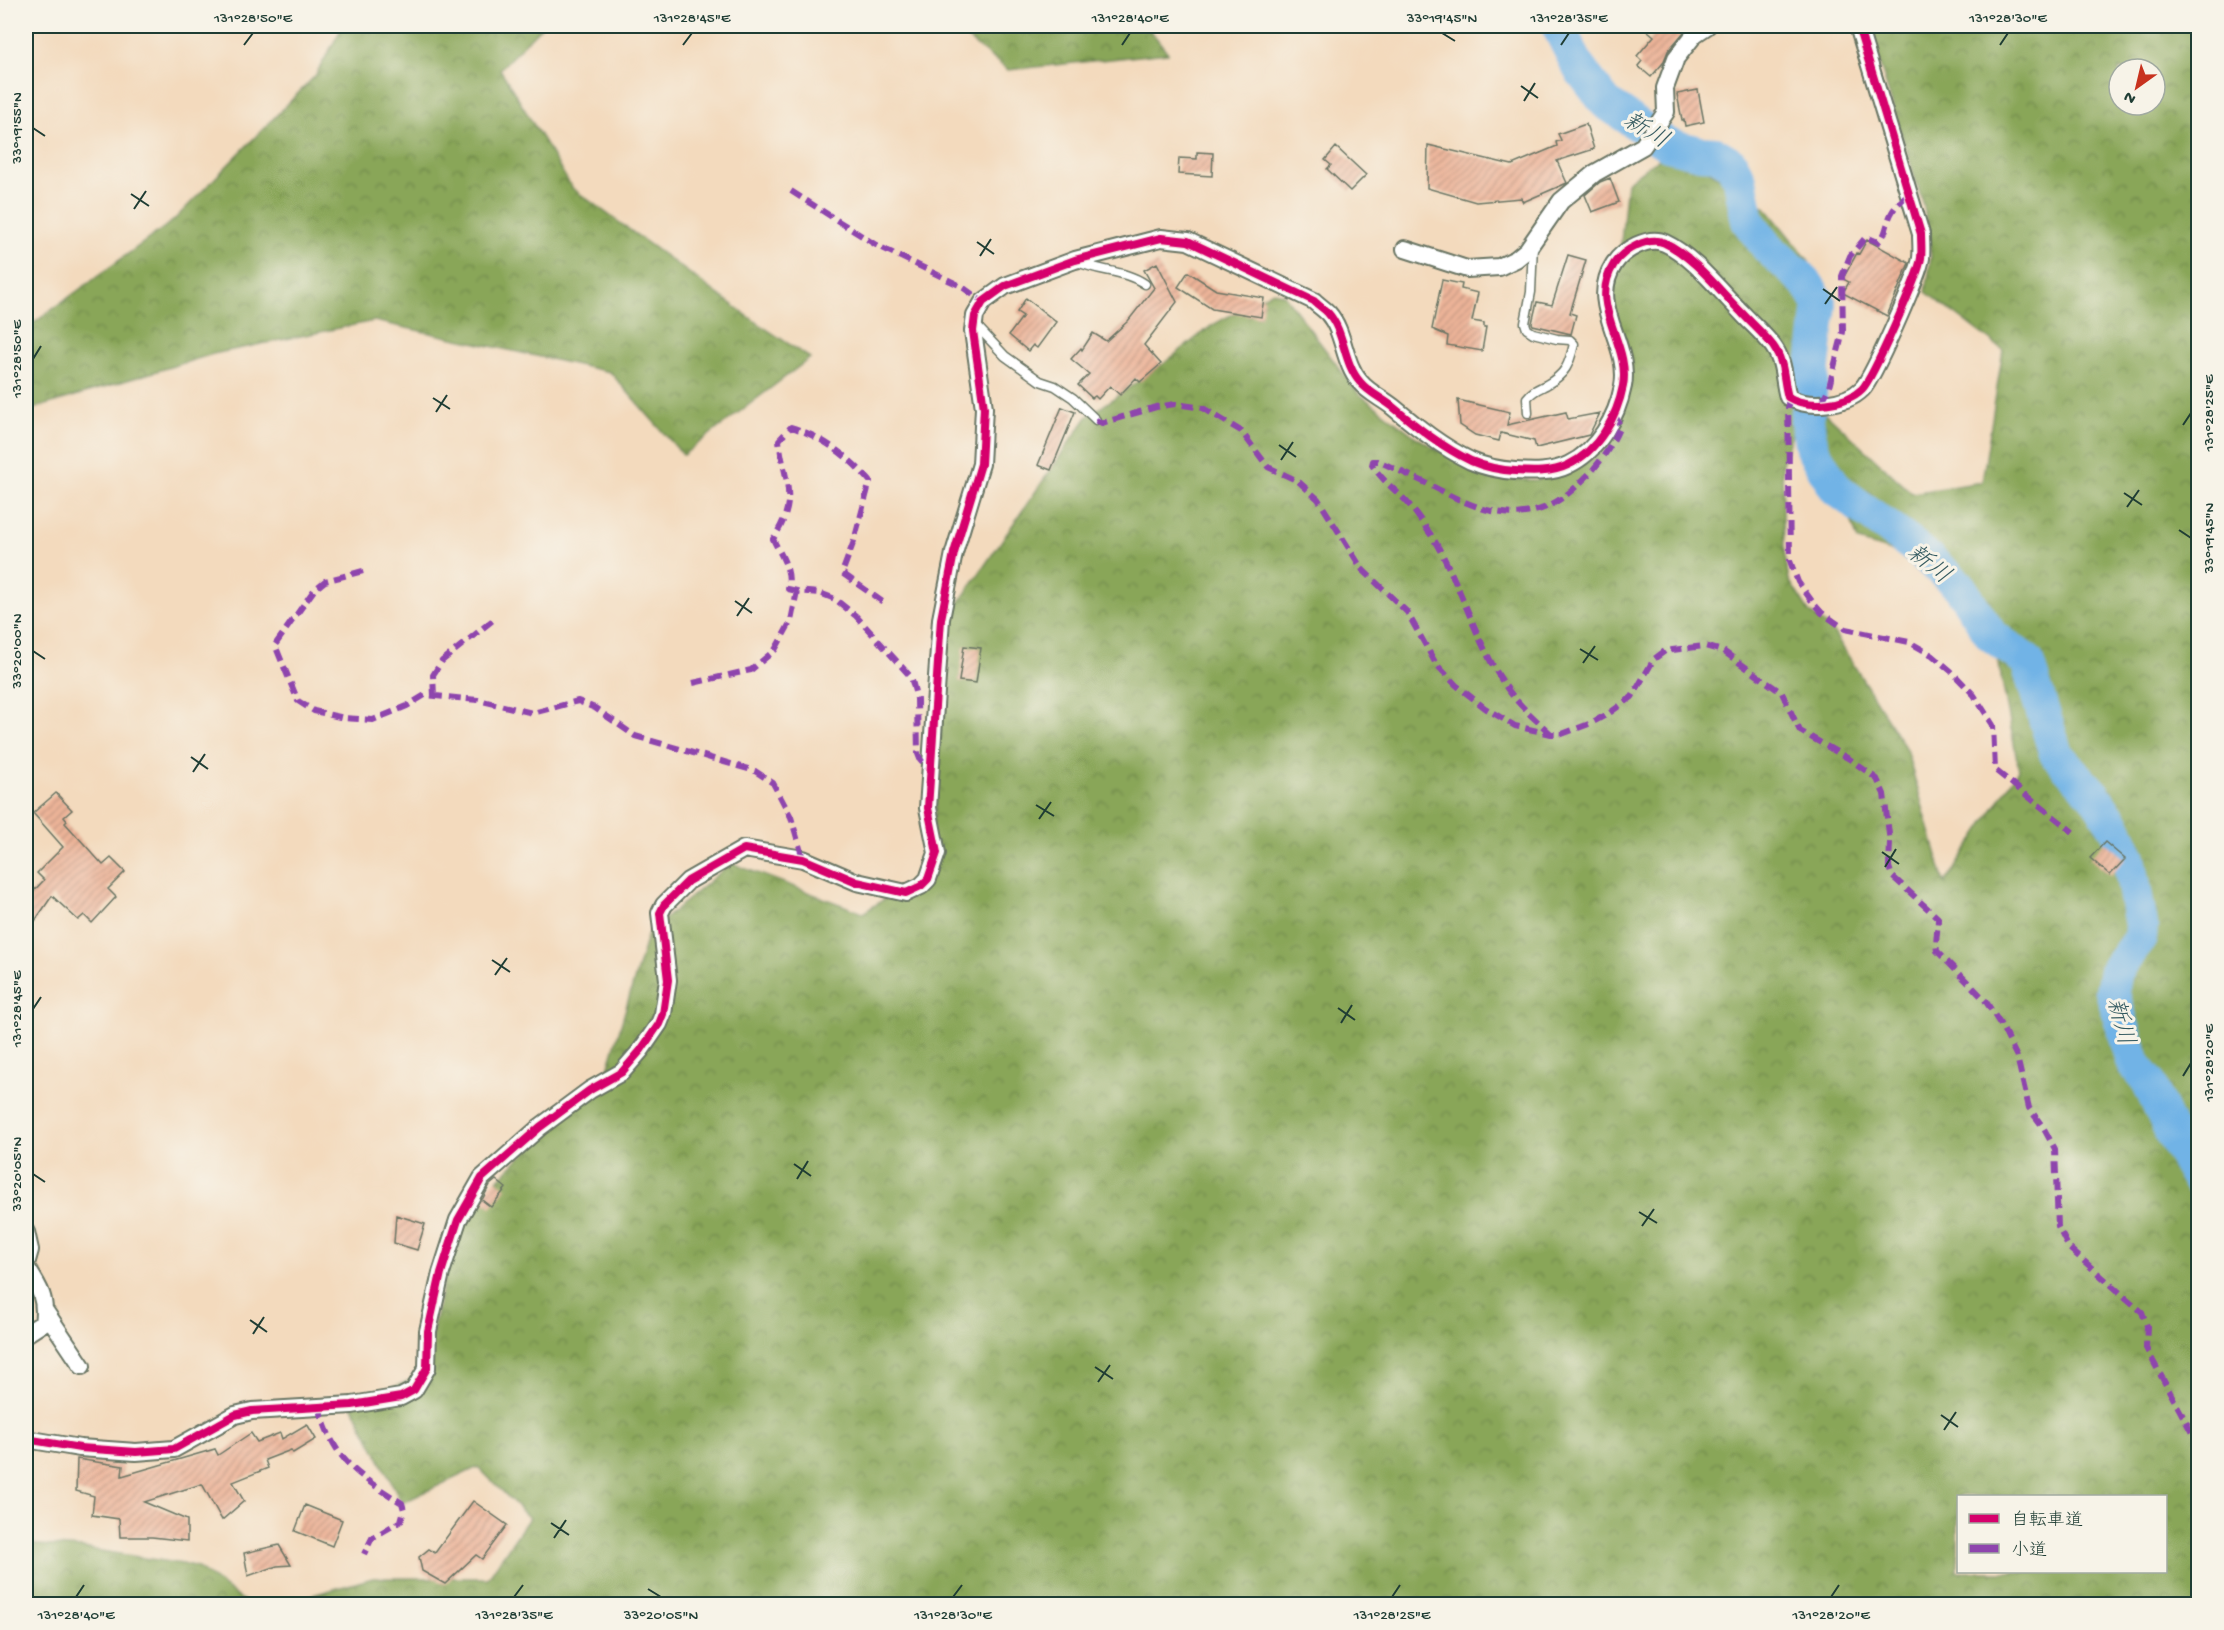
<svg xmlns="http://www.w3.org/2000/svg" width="2224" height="1630" font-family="'Gochi Hand','Klee One',sans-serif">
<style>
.forest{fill:url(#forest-crowns);stroke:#547246;stroke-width:1.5;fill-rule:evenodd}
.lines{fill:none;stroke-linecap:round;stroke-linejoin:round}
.river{stroke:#71b3e6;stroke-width:34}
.building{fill:url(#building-hatch)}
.service-casing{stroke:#697464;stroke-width:11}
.minor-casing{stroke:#697464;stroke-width:20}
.service{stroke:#fff;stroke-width:8}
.minor{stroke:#fff;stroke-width:16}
.quiet{stroke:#8e44ad;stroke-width:6;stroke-dasharray:12 6;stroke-linecap:butt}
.cycleway-casing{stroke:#f7f3e8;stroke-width:11}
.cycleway{stroke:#d6006c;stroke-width:8}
.ticks{fill:none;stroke:#1f3d34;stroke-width:2}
.labels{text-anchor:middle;stroke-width:6;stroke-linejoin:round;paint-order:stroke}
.water-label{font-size:24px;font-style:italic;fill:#345a60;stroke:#f7f3e8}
.neatline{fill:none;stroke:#1f3d34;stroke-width:2}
.ticks-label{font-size:15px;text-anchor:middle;fill:#1f3d34}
</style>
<defs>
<pattern id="forest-crowns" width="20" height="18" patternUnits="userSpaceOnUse" patternTransform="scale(1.5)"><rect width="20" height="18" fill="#89a659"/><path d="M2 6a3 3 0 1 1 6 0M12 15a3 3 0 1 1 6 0" fill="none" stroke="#6f884a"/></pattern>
<pattern id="building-hatch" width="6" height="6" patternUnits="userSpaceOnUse" patternTransform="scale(1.5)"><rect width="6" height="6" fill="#edb499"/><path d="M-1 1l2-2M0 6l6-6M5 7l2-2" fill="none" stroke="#bf947e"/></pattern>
</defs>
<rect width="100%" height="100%" fill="#f7f3e8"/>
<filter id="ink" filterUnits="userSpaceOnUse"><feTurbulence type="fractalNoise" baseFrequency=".0167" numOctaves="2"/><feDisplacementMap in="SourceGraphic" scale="12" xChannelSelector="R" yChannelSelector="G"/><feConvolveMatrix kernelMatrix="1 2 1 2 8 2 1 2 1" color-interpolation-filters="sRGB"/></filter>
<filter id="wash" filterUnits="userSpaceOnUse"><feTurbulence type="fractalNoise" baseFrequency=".008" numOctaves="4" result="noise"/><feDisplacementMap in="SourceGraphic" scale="24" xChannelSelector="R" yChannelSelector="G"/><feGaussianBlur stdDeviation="1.35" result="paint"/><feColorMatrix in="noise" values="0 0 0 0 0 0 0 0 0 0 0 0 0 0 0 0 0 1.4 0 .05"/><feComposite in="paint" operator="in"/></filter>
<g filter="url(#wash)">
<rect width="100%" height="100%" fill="#f3dabd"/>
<!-- forest -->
<path class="forest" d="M 343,26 L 542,26 L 500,69 L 572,188 L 763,327 L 810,358 L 683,455 L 610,372 L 374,321 L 213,354 L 26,411 L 26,329 L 174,220 L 315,76 Z
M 951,26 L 1147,26 L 1168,53 L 1008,70 Z
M 1868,26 L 2198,26 L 2198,1604 L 281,1604 L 373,1578 L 488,1578 L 529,1518 L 478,1467 L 402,1503 L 352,1405 L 422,1375 L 458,1220 L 608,1069 L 648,933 L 731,863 L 863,913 L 923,874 L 935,810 L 947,620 L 1087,417 L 1163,364 L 1211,326 L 1273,291 L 1284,295 L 1358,393 L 1416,437 L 1471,469 L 1504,479 L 1535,480 L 1566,474 L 1595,457 L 1611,436 L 1630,369 L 1625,339 L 1614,311 L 1613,282 L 1620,252 L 1627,182 L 1674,147 L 1766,208 L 1809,261 L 1804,360 L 1797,420 L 1782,463 L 1784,551 L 1789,580 L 1809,612 L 1832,630 L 1906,749 L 1945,883 L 2019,770 L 1998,660 L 1941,566 L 1858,541 L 1831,458 L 1819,433 L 1820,408 L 1912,493 L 1982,482 L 2003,350 L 1926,292 L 1931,257 L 1924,207 ZM 2119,69 L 2155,69 L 2155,105 L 2119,105 ZM 1958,1496 L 2166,1496 L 2166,1572 L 1958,1572 Z
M 26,1544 L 82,1548 L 195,1566 L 248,1604 L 26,1604 Z"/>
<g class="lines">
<!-- river -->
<path class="river" d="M 1558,26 L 1579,68 L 1606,103 L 1668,145 L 1700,153 L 1716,154 L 1731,163 L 1740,180 L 1748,221 L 1768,248 L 1805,281 L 1820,304 L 1807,420 L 1812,449 L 1836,489 L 1916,548 L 1959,586 L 1991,635 L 2027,661 L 2056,754 L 2094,795 L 2116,828 L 2129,858 L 2141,925 L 2140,938 L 2116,971 L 2112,991 L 2134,1064 L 2148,1081 L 2171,1132 L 2198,1179"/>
</g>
<g id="blocks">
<!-- building -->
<path class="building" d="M 1642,26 L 1689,26 L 1668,51 L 1663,63 L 1651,77 L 1638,66 L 1642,61 L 1637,56 L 1654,36 Z
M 1698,90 L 1704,122 L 1685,126 L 1684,120 L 1682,120 L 1677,94 Z
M 1586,124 L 1594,149 L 1557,161 L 1567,183 L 1523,202 L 1521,198 L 1476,202 L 1427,188 L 1428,145 L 1512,165 L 1557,146 L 1556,142 L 1561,140 L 1558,134 Z
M 1336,147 L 1366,175 L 1350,191 L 1327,169 L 1331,165 L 1325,160 Z
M 1197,152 L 1213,153 L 1212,176 L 1178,174 L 1179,158 L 1197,159 Z
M 1610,178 L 1619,202 L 1592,212 L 1585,195 L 1600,182 Z
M 1867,240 L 1909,263 L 1887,316 L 1843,293 L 1849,282 L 1843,279 L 1857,253 L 1859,254 Z
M 1568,255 L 1586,260 L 1570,313 L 1576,315 L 1571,334 L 1533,325 L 1532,323 L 1537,302 L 1552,305 Z
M 1157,263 L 1177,302 L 1144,345 L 1161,364 L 1140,382 L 1136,378 L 1120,395 L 1110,386 L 1098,399 L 1095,396 L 1092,398 L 1078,385 L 1089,374 L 1071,359 L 1081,348 L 1082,350 L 1093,333 L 1106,341 L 1128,321 L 1154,288 L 1144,270 Z
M 1188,272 L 1216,290 L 1264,298 L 1261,317 L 1212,309 L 1178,287 Z
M 1442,280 L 1462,284 L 1461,289 L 1478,293 L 1472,321 L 1484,323 L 1484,327 L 1486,327 L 1482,351 L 1447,345 L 1448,336 L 1432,329 Z
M 1026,298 L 1056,322 L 1037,348 L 1033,345 L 1028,351 L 1009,335 L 1023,316 L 1017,312 Z
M 1458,400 L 1510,412 L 1507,425 L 1566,412 L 1568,419 L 1600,413 L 1589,435 L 1536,448 L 1534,441 L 1501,433 L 1499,441 L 1475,435 L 1460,425 Z
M 1062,407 L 1075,412 L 1051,470 L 1038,465 Z
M 964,646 L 981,648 L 976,683 L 959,681 Z
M 56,793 L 72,810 L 64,817 L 67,821 L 65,823 L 103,865 L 111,858 L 125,872 L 108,889 L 116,897 L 92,923 L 84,915 L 78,920 L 52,896 L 26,934 L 26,899 L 44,880 L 37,873 L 63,847 L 33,813 Z
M 2105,842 L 2125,859 L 2110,875 L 2090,858 Z
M 496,1180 L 506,1188 L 491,1207 L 482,1200 L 490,1185 Z
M 396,1215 L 425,1224 L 417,1250 L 394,1243 Z
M 307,1424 L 316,1439 L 293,1453 L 291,1450 L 265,1460 L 268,1468 L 233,1482 L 244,1501 L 222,1520 L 202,1484 L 144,1502 L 187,1520 L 187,1541 L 152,1537 L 120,1537 L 119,1519 L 92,1515 L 94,1496 L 76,1491 L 77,1459 L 123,1466 L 122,1476 L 215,1449 L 218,1455 L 251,1433 L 257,1442 L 280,1433 L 282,1439 Z
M 473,1501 L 507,1525 L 482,1559 L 476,1555 L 445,1584 L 422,1571 L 419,1557 L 429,1549 L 435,1553 Z
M 305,1505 L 342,1520 L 332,1546 L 295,1531 Z
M 279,1545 L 291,1565 L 277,1566 L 248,1576 L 244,1553 Z"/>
</g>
</g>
<g filter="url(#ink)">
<use href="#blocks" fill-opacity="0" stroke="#697464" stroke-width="1.5"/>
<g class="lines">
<!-- service casing -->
<g class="service-casing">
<path id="service" d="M 1078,262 C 1100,272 1125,270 1145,284
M 974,323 L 1005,356 L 1040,381 L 1055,386 L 1073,398 L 1096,420
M 1528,413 L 1527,398 C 1532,391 1538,389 1546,385 C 1566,374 1569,365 1574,344 L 1570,340 L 1557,339 L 1533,333 L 1527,329 L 1525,323 L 1531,292 L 1533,244"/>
</g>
<!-- minor casing -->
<g class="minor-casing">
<path id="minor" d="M 1405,249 L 1467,269 L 1499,267 L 1516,259 L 1527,250 L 1561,201 L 1595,173 L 1643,146 L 1666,112 L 1665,88 L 1676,58 L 1695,34 L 1707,26
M 26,1232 L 30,1250 L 26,1264
M 26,1267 C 39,1287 47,1298 43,1323 L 26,1334
M 45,1311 L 82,1366
M 26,1439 L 80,1448 L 136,1452 L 174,1449 L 235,1415 L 252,1411 L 352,1405 L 401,1397 L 414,1390 L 427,1368 L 428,1331 L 441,1273 L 458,1220 L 482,1178 L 540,1127 L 590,1090 L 622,1072 L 641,1050 L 659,1024 L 663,1014 L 668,980 L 660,913 L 664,905 L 688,881 L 744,849 L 803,859 L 857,882 L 906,893 L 921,886 L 928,879 L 937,853 L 928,808 L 941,619 L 954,553 L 981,464 L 984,408 L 973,331 L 975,316 L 983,302 L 1005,286 L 1075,260 L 1161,238 L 1188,241 L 1314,301 C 1318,305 1324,309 1328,313 C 1345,332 1343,363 1360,382 C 1369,393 1382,398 1393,407 C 1417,427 1442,447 1471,461 C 1485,467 1500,470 1515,471 C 1532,472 1552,473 1568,465 C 1598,451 1617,417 1623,386 C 1631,343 1587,306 1614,264 C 1623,250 1649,235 1665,243 C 1693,256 1720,291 1742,313 C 1752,324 1764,334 1773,346 C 1785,362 1783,380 1788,397 C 1808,409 1846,405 1862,389 C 1873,378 1919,274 1921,258 C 1922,250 1921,242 1921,234 L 1858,26"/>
</g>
<!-- service -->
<use href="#service" class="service"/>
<!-- minor -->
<use href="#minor" class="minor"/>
<!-- quiet -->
<path class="quiet" d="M 791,191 L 876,245 L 961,286 L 983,302
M 1788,397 L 1790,561 L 1798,582 L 1814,604 L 1822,613 L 1845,629 L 1909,642 L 1932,655 L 1951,671 L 1974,695 L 1993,725 L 1995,770 L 2073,832
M 1822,403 L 1829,387 L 1843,332 L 1842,276 L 1850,256 L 1866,237 L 1878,242 C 1887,235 1886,224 1891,214 C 1895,206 1901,201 1908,195
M 1096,420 L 1102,423 L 1156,407 L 1175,404 L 1203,408 L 1241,431 L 1268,467 L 1298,481 L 1318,499 L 1362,569 L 1407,612 L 1436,664 L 1456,685 L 1485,708 L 1515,726 L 1551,734 L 1562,734 L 1589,724 L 1608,714 L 1632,697 L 1654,659 L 1665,651 L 1705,646 L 1723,651 L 1782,693 L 1800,731 L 1851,760 L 1877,779 L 1884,794 L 1890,842 L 1889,867 L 1892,876 L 1938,918 C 1938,929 1935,940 1937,951 L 1985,1000 L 2002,1027 L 2017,1057 L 2029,1108 L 2043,1127 L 2055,1149 L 2058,1227 L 2069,1248 L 2142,1312 L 2147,1326 L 2146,1348 L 2198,1444
M 363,571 L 325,581 L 314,590 L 275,645 L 298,701 L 314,711 L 344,718 L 373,720 L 407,706 L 425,695 L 478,700 L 533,713 L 578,701 L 595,708 L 635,736 L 755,771 L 773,783 L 791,817 L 803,859
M 797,591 L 788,589 C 792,569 781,556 773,539 C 800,499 784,482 779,440 L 791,427 C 823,437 848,456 870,481 L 854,541 L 842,573 L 887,605
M 693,683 L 751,670 L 775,650 L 791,621 L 797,591 L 820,593 L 835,599 L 856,616 L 911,677 L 917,699 L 918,754 L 920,759 L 929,769
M 434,696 L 433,675 L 442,661 L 493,620
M 1551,734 C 1537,721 1521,707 1509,691 C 1475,644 1462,584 1431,535 C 1423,524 1415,511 1406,501 C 1393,488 1383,481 1372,465 L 1373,461 L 1378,461 C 1393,468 1409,475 1424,482 C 1481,512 1528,535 1581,482 C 1598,466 1611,448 1620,426 L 1615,415
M 319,1406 C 333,1460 357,1475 402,1503 L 404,1510 L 401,1521 L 372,1538 L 364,1554"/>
<!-- cycleway casing -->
<g class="cycleway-casing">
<path id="cycleway" d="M 26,1439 L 80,1448 L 136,1452 L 174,1449 L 235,1415 L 252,1411 L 352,1405 L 401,1397 L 414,1390 L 427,1368 L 428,1331 L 441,1273 L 458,1220 L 482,1178 L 540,1127 L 590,1090 L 622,1072 L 641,1050 L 659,1024 L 663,1014 L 668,980 L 660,913 L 664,905 L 688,881 L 744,849 L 803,859 L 857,882 L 906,893 L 921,886 L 928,879 L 937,853 L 928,808 L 941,619 L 954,553 L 981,464 L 984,408 L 973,331 L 975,316 L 983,302 L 1005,286 L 1075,260 L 1161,238 L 1188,241 L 1314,301 C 1318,305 1324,309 1328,313 C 1345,332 1343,363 1360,382 C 1369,393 1382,398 1393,407 C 1417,427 1442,447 1471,461 C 1485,467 1500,470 1515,471 C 1532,472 1552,473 1568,465 C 1598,451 1617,417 1623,386 C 1631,343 1587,306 1614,264 C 1623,250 1649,235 1665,243 C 1693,256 1720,291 1742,313 C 1752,324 1764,334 1773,346 C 1785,362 1783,380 1788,397 C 1808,409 1846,405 1862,389 C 1873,378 1919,274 1921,258 C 1922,250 1921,242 1921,234 L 1858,26"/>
</g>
<!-- cycleway -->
<use href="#cycleway" class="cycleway"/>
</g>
</g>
<!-- ticks -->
<path class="ticks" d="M 1442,33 L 1455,41M 244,45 L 253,33M 683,45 L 692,33M 1122,45 L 1130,33M 1561,45 L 1569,33M 2000,45 L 2008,33M 1521,86 L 1538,98M 1524,101 L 1535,83M 33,128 L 45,136M 131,194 L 149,206M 134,209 L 146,191M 977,242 L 994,254M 980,256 L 991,239M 1823,289 L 1840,301M 1825,304 L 1837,287M 33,359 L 41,346M 433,398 L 450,409M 436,412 L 447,395M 2183,425 L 2191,413M 1279,445 L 1296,457M 1281,460 L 1293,442M 2124,493 L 2142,505M 2127,507 L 2139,490M 2179,530 L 2191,538M 735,601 L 752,613M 737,616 L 749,598M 1580,649 L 1598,660M 33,651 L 45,659M 1583,663 L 1595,646M 191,757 L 208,769M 193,772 L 205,754M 1036,805 L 1054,816M 1039,819 L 1051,802M 1882,852 L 1899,864M 1885,867 L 1896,849M 492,960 L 510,972M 495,975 L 507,958M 1338,1008 L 1355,1020M 33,1009 L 41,997M 1341,1023 L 1352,1005M 2183,1076 L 2191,1063M 794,1164 L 811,1176M 33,1174 L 45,1182M 797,1179 L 808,1161M 1639,1212 L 1657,1223M 1642,1226 L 1654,1209M 250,1320 L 267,1332M 253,1334 L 264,1317M 1095,1367 L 1113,1379M 1098,1382 L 1110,1365M 1941,1415 L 1958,1427M 1944,1430 L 1956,1412M 551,1523 L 569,1535M 554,1538 L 566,1520M 648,1589 L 661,1597M 76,1597 L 84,1585M 514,1597 L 523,1585M 953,1597 L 962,1585M 1392,1597 L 1400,1585M 1831,1597 L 1839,1585"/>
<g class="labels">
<!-- water labels -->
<g class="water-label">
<text transform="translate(1647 129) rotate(31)" y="8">新川</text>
<text transform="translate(1930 563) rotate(38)" y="8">新川</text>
<text transform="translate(2122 1021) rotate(75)" y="8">新川</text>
</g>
</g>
<!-- margin -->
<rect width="2224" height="1630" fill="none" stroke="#f7f3e8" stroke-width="66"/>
<!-- legend -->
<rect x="1957" y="1495" width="210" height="78" fill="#f7f3e8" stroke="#a1aaa0" stroke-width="1.5"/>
<rect x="1969" y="1514" width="30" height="9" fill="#d6006c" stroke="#a1aaa0" stroke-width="1.5"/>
<text x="2011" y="1525" font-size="18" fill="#1f3d34">自転車道</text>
<rect x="1969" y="1544" width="30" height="9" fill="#8e44ad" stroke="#a1aaa0" stroke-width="1.5"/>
<text x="2011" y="1555" font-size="18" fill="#1f3d34">小道</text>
<!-- north arrow -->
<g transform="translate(2137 87) rotate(214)"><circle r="28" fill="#f7f3e8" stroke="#a1aaa0" stroke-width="1.5"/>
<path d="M0-4.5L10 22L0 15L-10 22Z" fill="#c8321e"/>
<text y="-9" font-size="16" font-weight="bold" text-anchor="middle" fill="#1f3d34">N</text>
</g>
<rect x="33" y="33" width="2158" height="1564" class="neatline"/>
<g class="ticks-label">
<text x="253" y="22">131°28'50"E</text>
<text x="692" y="22">131°28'45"E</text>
<text x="1130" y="22">131°28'40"E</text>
<text x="1442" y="22">33°19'45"N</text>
<text x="1569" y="22">131°28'35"E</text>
<text x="2008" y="22">131°28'30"E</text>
<text transform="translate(16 128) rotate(-90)" y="5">33°19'55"N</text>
<text transform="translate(16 359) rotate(-90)" y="5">131°28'50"E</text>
<text transform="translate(2208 413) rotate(-90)" y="5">131°28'25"E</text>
<text transform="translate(2208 538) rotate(-90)" y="5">33°19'45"N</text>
<text transform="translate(16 651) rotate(-90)" y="5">33°20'00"N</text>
<text transform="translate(16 1009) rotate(-90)" y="5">131°28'45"E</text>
<text transform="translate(2208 1063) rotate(-90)" y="5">131°28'20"E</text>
<text transform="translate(16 1174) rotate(-90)" y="5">33°20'05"N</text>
<text x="76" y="1619">131°28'40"E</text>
<text x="514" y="1619">131°28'35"E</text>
<text x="661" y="1619">33°20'05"N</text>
<text x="953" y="1619">131°28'30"E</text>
<text x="1392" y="1619">131°28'25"E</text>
<text x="1831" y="1619">131°28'20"E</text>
</g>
</svg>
